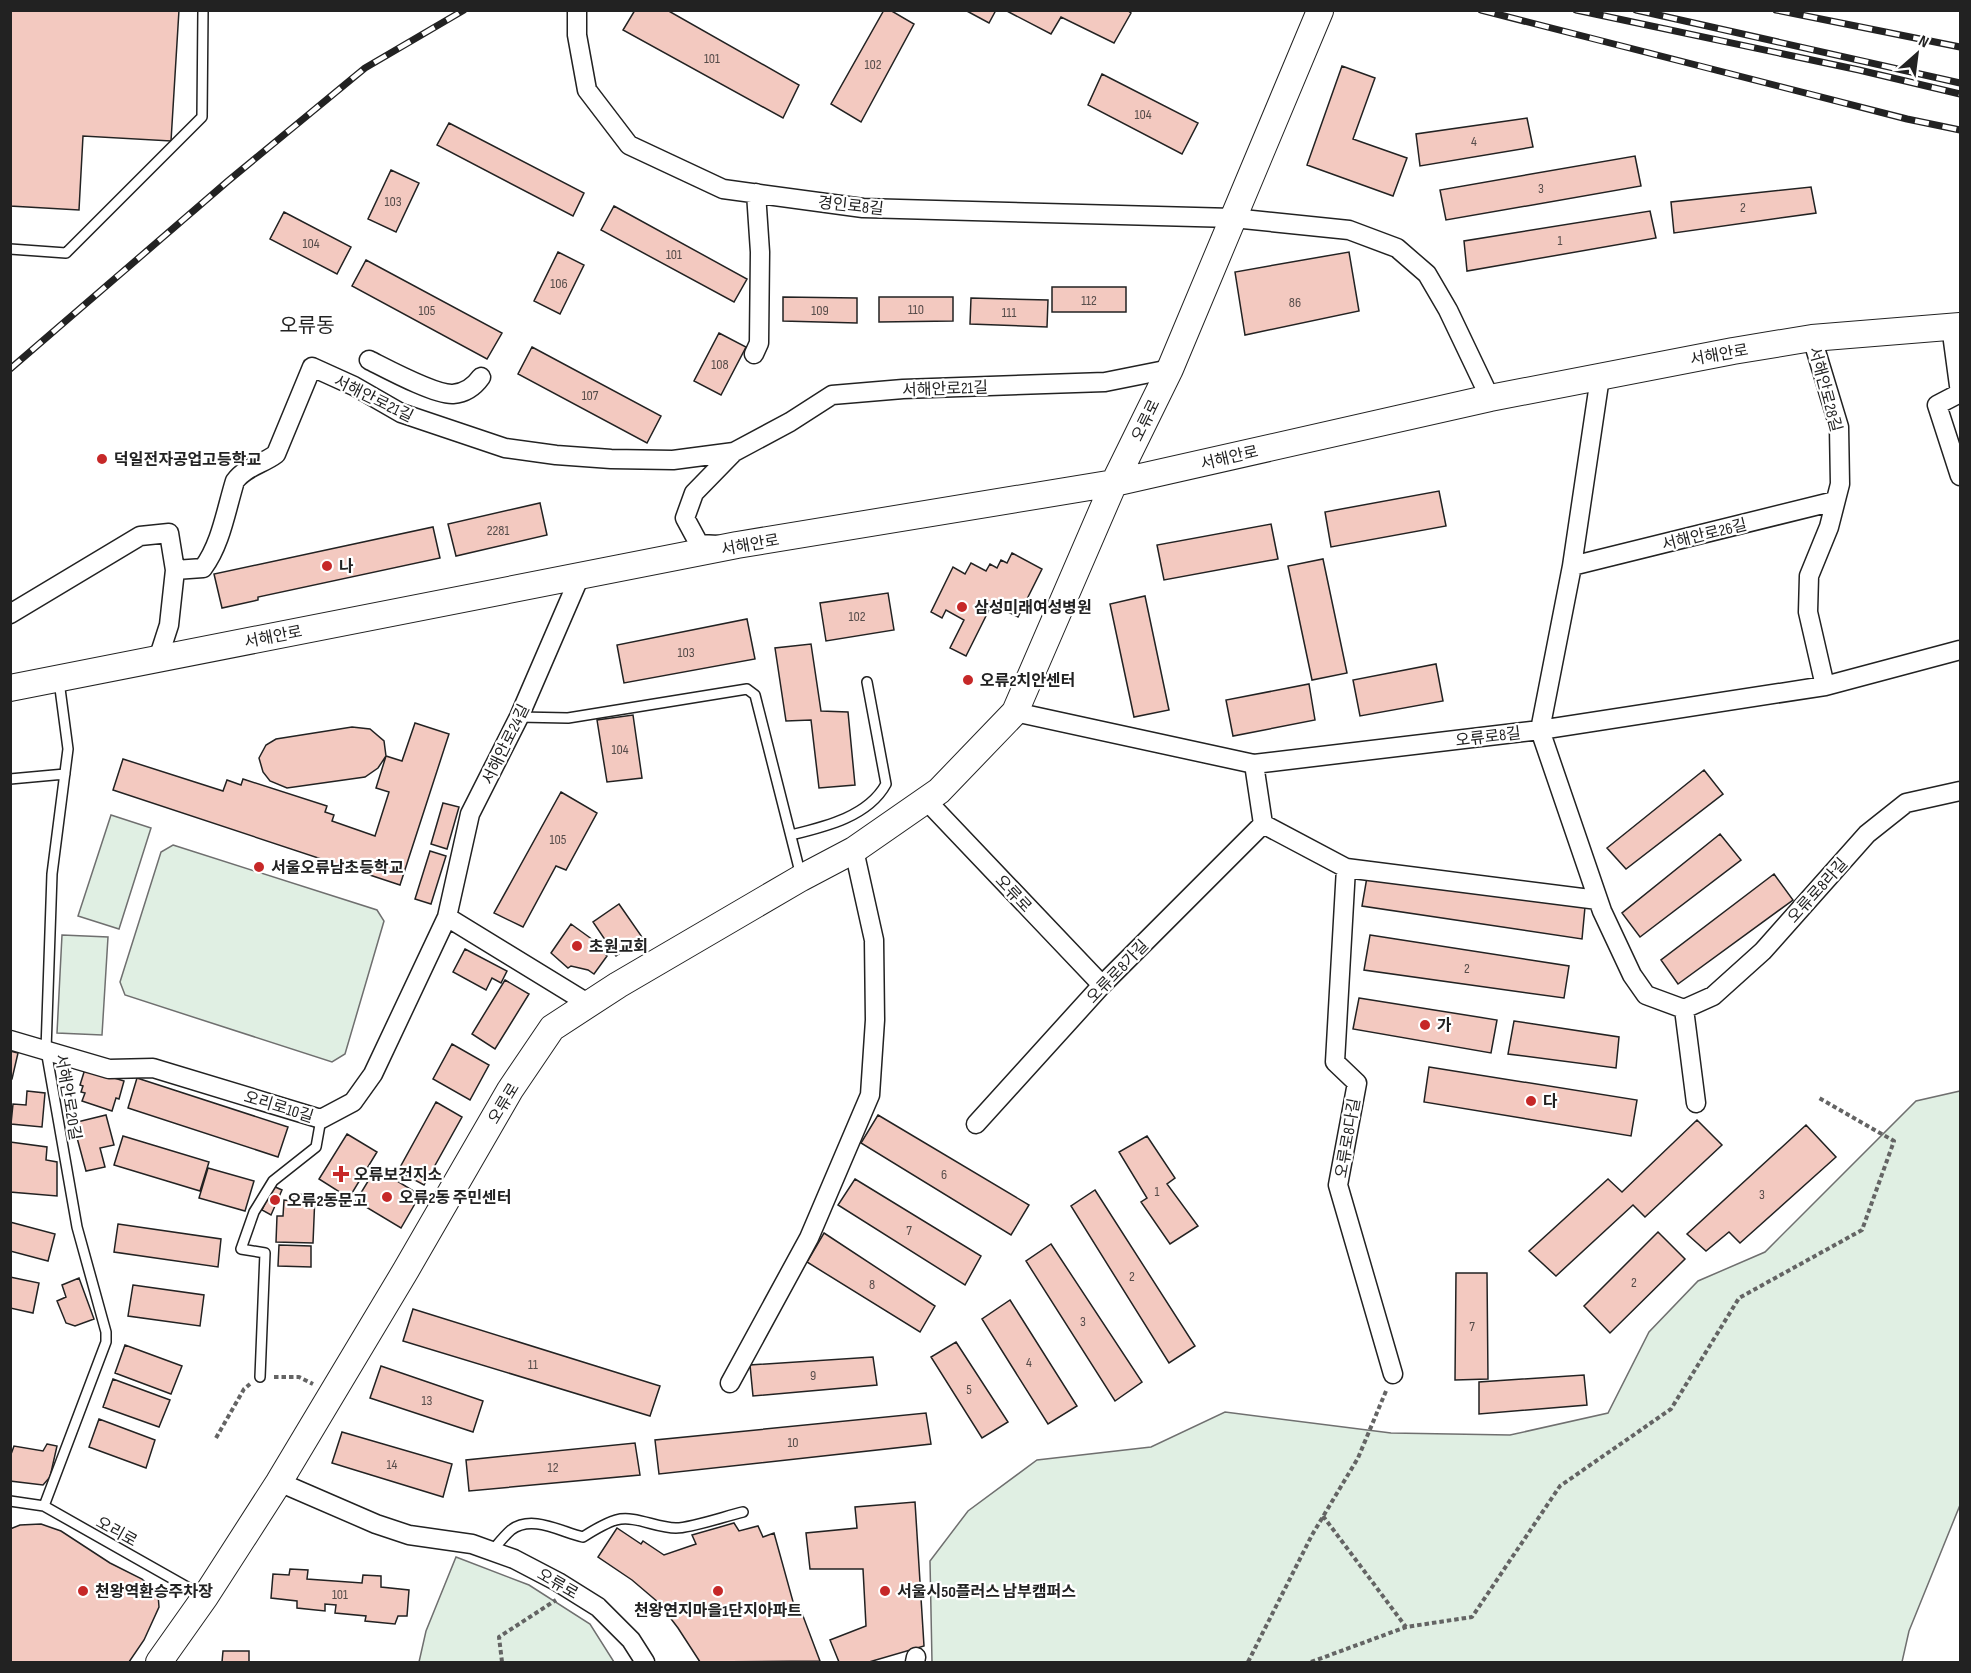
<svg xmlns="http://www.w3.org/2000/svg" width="1971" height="1673" font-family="'Sofia Sans Condensed','Noto Sans KR',sans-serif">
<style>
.green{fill:#e0efe3;stroke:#6f6f6f;stroke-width:1.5}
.building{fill:#f3c9c0;stroke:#222;stroke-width:1.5}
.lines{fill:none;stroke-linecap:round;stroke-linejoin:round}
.service-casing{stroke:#222;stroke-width:12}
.minor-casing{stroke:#222;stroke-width:21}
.secondary-casing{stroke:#222;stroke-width:28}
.path{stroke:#646464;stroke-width:4;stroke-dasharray:4.5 3;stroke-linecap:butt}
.service{stroke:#fff;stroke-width:9}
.minor{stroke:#fff;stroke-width:18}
.secondary{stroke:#fff;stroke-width:26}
.rail-casing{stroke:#222;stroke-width:7}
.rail{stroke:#fff;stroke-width:4.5;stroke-dasharray:14;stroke-linecap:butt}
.poi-dot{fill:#c62828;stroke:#fff;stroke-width:2}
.labels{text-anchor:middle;stroke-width:4.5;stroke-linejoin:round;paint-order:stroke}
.number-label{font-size:14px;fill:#564c4a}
.street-label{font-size:16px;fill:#222;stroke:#fff}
.poi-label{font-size:16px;font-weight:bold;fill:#222;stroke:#fff;text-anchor:start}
.quarter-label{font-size:20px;fill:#222;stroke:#fff}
</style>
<rect width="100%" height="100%" fill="#fff"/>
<!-- green -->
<path class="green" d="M 111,815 L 151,828 L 119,929 L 78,916 Z
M 173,845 L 377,910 L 384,921 L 345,1054 L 332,1062 L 125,995 L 120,982 L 161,852 Z
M 62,935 L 108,937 L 102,1035 L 57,1033 Z
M 1960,1091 L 1960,1505 L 1909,1631 L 1902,1662 L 932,1662 L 930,1561 L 968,1511 L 1037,1460 L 1151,1447 L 1225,1412 L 1391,1433 L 1510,1435 L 1608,1413 L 1649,1332 L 1698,1281 L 1765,1252 L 1916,1101 Z
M 456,1557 L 529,1585 L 590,1624 L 614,1662 L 419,1662 L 426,1631 Z"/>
<!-- building -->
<path class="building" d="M 10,10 L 179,10 L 171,141 L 83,136 L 79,210 L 10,206 Z
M 635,10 L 667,10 L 799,85 L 783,118 L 623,30 Z
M 884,10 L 890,10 L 914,24 L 861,122 L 831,104 Z
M 965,10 L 996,10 L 989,23 Z
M 1005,10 L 1127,10 L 1131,13 L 1114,43 L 1061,17 L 1051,34 Z
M 1342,66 L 1375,78 L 1353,139 L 1407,158 L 1393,196 L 1307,165 Z
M 1102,74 L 1198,123 L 1182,154 L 1088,105 Z
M 1527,118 L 1533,147 L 1420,166 L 1416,134 Z
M 449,123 L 584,193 L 573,216 L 437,145 Z
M 1635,156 L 1641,186 L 1446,220 L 1440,190 Z
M 391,170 L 419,183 L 396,232 L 368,219 Z
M 1811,187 L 1816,213 L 1674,233 L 1671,202 Z
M 614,206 L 747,279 L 734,302 L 601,230 Z
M 1650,211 L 1656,238 L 1467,271 L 1464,241 Z
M 284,212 L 351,247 L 337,274 L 270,239 Z
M 558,252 L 584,265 L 560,314 L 534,301 Z
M 1349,252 L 1359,311 L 1245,335 L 1235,272 Z
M 366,260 L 502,333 L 487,359 L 352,286 Z
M 1052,287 L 1126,287 L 1126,312 L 1052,312 Z
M 783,297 L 857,298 L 857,323 L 783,321 Z
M 879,297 L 953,297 L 953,321 L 879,322 Z
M 971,298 L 1048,300 L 1047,327 L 970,324 Z
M 719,333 L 746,347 L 721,395 L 694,381 Z
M 532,347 L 661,416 L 647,443 L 518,374 Z
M 1439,491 L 1446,526 L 1331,547 L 1325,512 Z
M 540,503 L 547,535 L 456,556 L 448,524 Z
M 1271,524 L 1278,559 L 1164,580 L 1157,545 Z
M 433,527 L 440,558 L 258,597 L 258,600 L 222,608 L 214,574 Z
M 1012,553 L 1042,569 L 1018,617 L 992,604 L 966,656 L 950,648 L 964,620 L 946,610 L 942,618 L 931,612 L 953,567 L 965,574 L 971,563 L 986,571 L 990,564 L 997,568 L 1001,560 L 1007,563 Z
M 1323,559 L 1347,673 L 1312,680 L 1288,566 Z
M 888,593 L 894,630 L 826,641 L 820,603 Z
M 1145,596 L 1169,710 L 1134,717 L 1110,604 Z
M 747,619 L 755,659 L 624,683 L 617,645 Z
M 811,644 L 821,711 L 848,712 L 855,785 L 819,788 L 811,720 L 786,721 L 775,648 Z
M 1436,664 L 1443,701 L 1360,716 L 1353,680 Z
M 1309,684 L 1315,720 L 1233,736 L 1226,700 Z
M 633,715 L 642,778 L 607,782 L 597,720 Z
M 415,723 L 449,734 L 400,885 L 113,790 L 123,759 L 223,791 L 227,780 L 241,785 L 243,779 L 327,806 L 325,812 L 334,815 L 332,821 L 375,836 L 389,792 L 376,788 L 386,756 L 402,761 Z
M 352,727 L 370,729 L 384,741 L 386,756 L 378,768 L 365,777 L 287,788 L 270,781 L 263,772 L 259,758 L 266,745 L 276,739 Z
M 1704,770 L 1723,794 L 1626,869 L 1607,848 Z
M 561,792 L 597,813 L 566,870 L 556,866 L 523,927 L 494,913 Z
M 443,803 L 459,807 L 447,849 L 431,844 Z
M 1720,834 L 1741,860 L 1640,937 L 1622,913 Z
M 430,851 L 446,856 L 431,904 L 415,899 Z
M 1774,874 L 1793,900 L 1678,984 L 1661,960 Z
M 1367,877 L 1585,907 L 1582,939 L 1362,906 Z
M 619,904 L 642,937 L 616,956 L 593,922 Z
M 571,924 L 593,940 L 607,956 L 594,974 L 588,970 L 571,966 L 568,968 L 551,953 Z
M 1370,935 L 1569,966 L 1564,998 L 1364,970 Z
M 465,949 L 507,971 L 501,983 L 492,978 L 486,990 L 453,972 Z
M 505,980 L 529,994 L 495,1049 L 472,1034 Z
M 1359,998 L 1497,1020 L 1491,1053 L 1353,1029 Z
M 1514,1021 L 1619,1037 L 1616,1068 L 1508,1054 Z
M 452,1044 L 489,1065 L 470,1100 L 433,1079 Z
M 10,1051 L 18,1053 L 12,1079 L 10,1079 Z
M 1429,1067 L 1637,1100 L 1631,1136 L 1424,1102 Z
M 85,1069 L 124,1081 L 119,1099 L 116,1098 L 112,1111 L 82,1101 L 85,1093 L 81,1092 L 83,1086 L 80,1085 Z
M 137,1078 L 288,1127 L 278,1157 L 128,1108 Z
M 27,1091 L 45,1093 L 42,1127 L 11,1124 L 13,1104 L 26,1105 Z
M 436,1102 L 462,1117 L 424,1185 L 398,1171 Z
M 106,1115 L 114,1145 L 100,1148 L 105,1167 L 86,1171 L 73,1123 Z
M 878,1115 L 1029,1205 L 1011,1235 L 861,1143 Z
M 1697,1120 L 1722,1145 L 1645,1217 L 1633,1205 L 1556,1276 L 1529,1251 L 1608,1179 L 1622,1192 Z
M 1806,1125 L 1836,1157 L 1740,1243 L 1729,1232 L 1706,1251 L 1687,1234 Z
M 347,1134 L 377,1152 L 349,1198 L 319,1179 Z
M 123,1136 L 209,1162 L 200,1191 L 114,1165 Z
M 1147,1136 L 1175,1178 L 1167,1184 L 1198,1226 L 1170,1244 L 1141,1202 L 1147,1198 L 1119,1152 Z
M 10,1142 L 47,1147 L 46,1160 L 57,1162 L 57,1196 L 10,1192 Z
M 208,1168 L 254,1181 L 245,1211 L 199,1198 Z
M 376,1168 L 420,1195 L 401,1228 L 356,1201 Z
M 855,1179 L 981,1256 L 965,1285 L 838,1205 Z
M 273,1186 L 282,1190 L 271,1215 L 262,1210 Z
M 1095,1190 L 1195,1346 L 1169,1363 L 1071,1206 Z
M 293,1194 L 315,1195 L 313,1243 L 276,1242 L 277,1216 L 283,1216 L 284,1200 L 293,1201 Z
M 10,1222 L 55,1234 L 48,1261 L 10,1251 Z
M 118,1224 L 221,1239 L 218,1267 L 114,1252 Z
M 1658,1232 L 1685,1259 L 1610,1333 L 1584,1306 Z
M 824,1233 L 935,1306 L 920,1332 L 807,1262 Z
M 1051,1244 L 1142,1382 L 1115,1401 L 1026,1261 Z
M 279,1245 L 311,1246 L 311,1267 L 278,1266 Z
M 1456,1273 L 1487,1273 L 1488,1379 L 1455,1380 Z
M 10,1277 L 39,1283 L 33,1313 L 10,1308 Z
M 79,1278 L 94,1319 L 75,1326 L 66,1323 L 57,1301 L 66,1297 L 62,1285 Z
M 133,1285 L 204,1295 L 200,1326 L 128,1316 Z
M 1010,1300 L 1077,1406 L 1048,1424 L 982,1319 Z
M 413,1309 L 660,1386 L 650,1416 L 403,1341 Z
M 956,1342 L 1008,1422 L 982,1438 L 931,1357 Z
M 125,1345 L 182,1366 L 171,1394 L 115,1373 Z
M 873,1357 L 877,1385 L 753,1396 L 750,1365 Z
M 381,1366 L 483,1401 L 473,1432 L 370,1398 Z
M 1584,1375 L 1587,1405 L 1479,1414 L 1479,1382 Z
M 113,1379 L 170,1400 L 159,1427 L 103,1407 Z
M 926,1413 L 931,1444 L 659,1474 L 655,1440 Z
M 99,1419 L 155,1440 L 146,1468 L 89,1447 Z
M 342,1432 L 452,1464 L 443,1497 L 332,1463 Z
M 635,1443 L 640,1475 L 469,1491 L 466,1460 Z
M 47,1444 L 57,1446 L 50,1477 L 43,1485 L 10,1481 L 10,1457 L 14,1446 L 43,1451 Z
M 915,1502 L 924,1646 L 869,1662 L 839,1662 L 830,1640 L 866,1626 L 863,1569 L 810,1569 L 806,1533 L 857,1528 L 855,1507 Z
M 734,1523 L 739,1531 L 758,1526 L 763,1537 L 774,1533 L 795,1609 L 800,1608 L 820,1661 L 700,1662 L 678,1628 L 659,1603 L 632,1580 L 598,1557 L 617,1528 L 641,1544 L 643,1541 L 664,1555 L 696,1544 L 692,1535 Z
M 41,1524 L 61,1531 L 110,1563 L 142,1579 L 158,1594 L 159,1607 L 144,1640 L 129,1662 L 10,1662 L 10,1529 L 20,1525 Z
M 290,1569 L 308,1570 L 307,1579 L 362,1583 L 363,1575 L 381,1576 L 381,1587 L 409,1590 L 407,1616 L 398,1616 L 395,1624 L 365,1621 L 366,1616 L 335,1613 L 336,1605 L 325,1604 L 325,1611 L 297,1608 L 297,1601 L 271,1598 L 273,1574 L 289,1575 Z
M 223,1651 L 249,1651 L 249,1662 L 222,1662 Z"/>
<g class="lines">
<!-- service casing -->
<g class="service-casing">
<path id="service" d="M 10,249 L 66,253 L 202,117 L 203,10
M 519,717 L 568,718 L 747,689 L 755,695 L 801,876
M 10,779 L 65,774
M 791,835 C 824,827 868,817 886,784 L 867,682
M 260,1377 L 265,1253 L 241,1249 L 254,1212 L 273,1181 L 316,1147 L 321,1119
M 10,1501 L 44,1506 L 203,1596
M 44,1506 L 106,1342 L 106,1332 L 77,1227 L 46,1050 L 52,874 L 68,749 L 59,681
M 492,1551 C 498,1544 504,1536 511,1530 C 532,1514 561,1532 583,1537 C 594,1530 605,1523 616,1520 C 635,1515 656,1528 676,1528 C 691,1528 726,1516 743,1512"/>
</g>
<!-- minor casing -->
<g class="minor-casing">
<path id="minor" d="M 577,10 L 577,35 L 587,90 L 629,145 L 723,189 L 863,208 L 1233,218 L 1349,230 L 1397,248 L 1427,274 L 1448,310 L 1490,398
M 1951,326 L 1960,393 L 1937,405 L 1960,476
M 1812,338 L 1839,427 L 1840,484 L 1829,527 L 1809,576 L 1808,612 L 1825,686
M 754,354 L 759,343 L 760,252 L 756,193
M 369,360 C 387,369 435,395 453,394 C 465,393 474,387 481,377
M 734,452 L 790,422 L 832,395 L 903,389 L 1105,382 L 1170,369
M 1572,566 L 1835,501
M 10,614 L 140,536 L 169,533 L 175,570
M 158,659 L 169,625 L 175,570 L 203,568 C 221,544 226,510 235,481 C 245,467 263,464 276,454 L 312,367 L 354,386 L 401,413 L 505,448 L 556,455 L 611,459 L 673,460 L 734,452 L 694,493 L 685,518 L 699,544 L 718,545
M 1015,712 L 1254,764 L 1540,730 L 1825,686 L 1960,650
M 1540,730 L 1602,911 L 1632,975 L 1646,995 L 1684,1009 L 1713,996 L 1763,951 L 1867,834 L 1906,803 L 1960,791
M 1540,730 L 1572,566 L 1600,377
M 1254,764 L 1263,824 L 1346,868 L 1598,900
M 926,800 L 1102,985
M 1346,868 L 1335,1062 L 1357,1083 L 1338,1185 L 1393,1374
M 447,917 L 589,1004
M 1684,1009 L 1696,1103
M 10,1040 L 109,1069 L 153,1068 L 321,1119 L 353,1102 L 373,1074 L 447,917 L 470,814 L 519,717 L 580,576
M 976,1124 L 1102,985 L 1263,824
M 730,1383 L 809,1238 L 870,1095 L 875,1020 L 874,940 L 854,850
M 279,1482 L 376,1524 L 409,1535 L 472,1544 L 514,1559 L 558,1582 L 598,1607 L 631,1640 L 645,1662
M 915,1662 L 916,1657"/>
</g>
<!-- secondary casing -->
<g class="secondary-casing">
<path id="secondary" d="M 10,688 L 737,545 L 1114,483 L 1490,398 L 1733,351 L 1812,338 L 1960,326
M 159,1662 L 205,1597 L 279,1482 L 406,1270 L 510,1090 L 552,1028 L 618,985 L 801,878 L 854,850 L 939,791 L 1015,712 L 1114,483 L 1170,369 L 1320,11"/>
</g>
<!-- path -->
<path class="path" d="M 274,1377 L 299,1377 L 313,1384
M 216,1438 L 244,1389 L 250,1384
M 1323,1516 L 1406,1627
M 502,1662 L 499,1637 L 556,1600
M 1248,1662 L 1312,1535 L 1358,1458 L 1386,1391
M 1311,1662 L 1406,1627 L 1472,1617 L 1560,1486 L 1671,1409 L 1739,1298 L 1862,1230 L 1894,1141 L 1819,1098"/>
<!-- service -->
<use href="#service" class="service"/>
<!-- minor -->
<use href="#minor" class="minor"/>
<!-- secondary -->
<use href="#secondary" class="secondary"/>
<!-- rail casing -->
<g class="rail-casing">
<path id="rail" d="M 1481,10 L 1907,119 L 1960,130
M 1576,10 L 1859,70 L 1960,94
M 1636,10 L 1960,83
M 1776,10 L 1960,47
M 10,369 L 228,181 L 365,68 L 464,10"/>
</g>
<!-- rail -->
<use href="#rail" class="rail"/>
</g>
<!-- markers -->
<g class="poi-dot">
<circle cx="102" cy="459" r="6"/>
<circle cx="327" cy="566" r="6"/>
<circle cx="962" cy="607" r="6"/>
<circle cx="968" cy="680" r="6"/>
<circle cx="259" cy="867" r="6"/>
<circle cx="577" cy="946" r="6"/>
<circle cx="1425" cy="1025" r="6"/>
<circle cx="1531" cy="1101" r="6"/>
<path d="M338 1165h6v6h6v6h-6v6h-6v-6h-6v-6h6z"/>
<circle cx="387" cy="1197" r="6"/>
<circle cx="275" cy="1200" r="6"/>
<circle cx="83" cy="1591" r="6"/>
<circle cx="718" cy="1591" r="6"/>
<circle cx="885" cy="1591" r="6"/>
</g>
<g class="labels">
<!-- number labels -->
<g class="number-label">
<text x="712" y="63">101</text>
<text x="873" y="69">102</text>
<text x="1143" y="119">104</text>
<text x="1474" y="146">4</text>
<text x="1541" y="193">3</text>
<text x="393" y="206">103</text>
<text x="1743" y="212">2</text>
<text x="1560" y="245">1</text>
<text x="311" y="248">104</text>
<text x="674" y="259">101</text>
<text x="559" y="288">106</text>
<text x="1089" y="305">112</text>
<text x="1295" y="307">86</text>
<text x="916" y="314">110</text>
<text x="427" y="315">105</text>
<text x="820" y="315">109</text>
<text x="1009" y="317">111</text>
<text x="720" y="369">108</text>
<text x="590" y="400">107</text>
<text x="498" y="535">2281</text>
<text x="857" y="621">102</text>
<text x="686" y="657">103</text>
<text x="620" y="754">104</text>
<text x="558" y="844">105</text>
<text x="1467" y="973">2</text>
<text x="944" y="1179">6</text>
<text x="1157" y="1196">1</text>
<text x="1762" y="1199">3</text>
<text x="909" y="1235">7</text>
<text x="1132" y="1281">2</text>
<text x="1634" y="1287">2</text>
<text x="872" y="1289">8</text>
<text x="1083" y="1326">3</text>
<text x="1472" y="1331">7</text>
<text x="1029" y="1367">4</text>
<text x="533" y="1369">11</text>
<text x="813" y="1380">9</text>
<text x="969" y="1394">5</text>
<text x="427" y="1405">13</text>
<text x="793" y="1447">10</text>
<text x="392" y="1469">14</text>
<text x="553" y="1472">12</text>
<text x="340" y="1599">101</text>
</g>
<!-- street labels -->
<g class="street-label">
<text transform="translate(851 205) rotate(6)" y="6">경인로8길</text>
<text transform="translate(1719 354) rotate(-10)" y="6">서해안로</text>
<text transform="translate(945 388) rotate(-2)" y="6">서해안로21길</text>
<text transform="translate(1826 389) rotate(75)" y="6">서해안로28길</text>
<text transform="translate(374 398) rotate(26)" y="6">서해안로21길</text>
<text transform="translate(1145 420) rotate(-64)" y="6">오류로</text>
<text transform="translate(1229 457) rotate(-13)" y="6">서해안로</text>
<text transform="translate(1704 534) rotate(-14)" y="6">서해안로26길</text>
<text transform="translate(750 544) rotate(-10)" y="6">서해안로</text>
<text transform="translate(273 636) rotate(-11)" y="6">서해안로</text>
<text transform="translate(1488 736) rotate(-7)" y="6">오류로8길</text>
<text transform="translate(505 744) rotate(-64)" y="6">서해안로24길</text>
<text transform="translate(1817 890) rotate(-48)" y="6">오류로8라길</text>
<text transform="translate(1014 893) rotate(47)" y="6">오류로</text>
<text transform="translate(1117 971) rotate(-46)" y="6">오류로8가길</text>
<text transform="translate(69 1097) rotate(80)" y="6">서해안로20길</text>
<text transform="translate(503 1103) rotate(-59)" y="6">오류로</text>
<text transform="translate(279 1106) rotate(17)" y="6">오리로10길</text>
<text transform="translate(1347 1138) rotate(-80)" y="6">오류로8다길</text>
<text transform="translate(117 1531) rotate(29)" y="6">오리로</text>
<text transform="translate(558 1583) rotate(30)" y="6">오류로</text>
</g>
<!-- poi labels -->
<g class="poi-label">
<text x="114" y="465">덕일전자공업고등학교</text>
<text x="339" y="572">나</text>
<text x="974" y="613">삼성미래여성병원</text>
<text x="980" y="686">오류2치안센터</text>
<text x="271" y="873">서울오류남초등학교</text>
<text x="589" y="952">초원교회</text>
<text x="1437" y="1031">가</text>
<text x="1543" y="1107">다</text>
<text x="354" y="1180">오류보건지소</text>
<text x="399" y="1203">오류2동 주민센터</text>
<text x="287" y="1206">오류2동문고</text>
<text x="95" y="1597">천왕역환승주차장</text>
<text x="897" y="1597">서울시50플러스 남부캠퍼스</text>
<text x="718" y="1616" text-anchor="middle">천왕연지마을1단지아파트</text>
</g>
<!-- quarter labels -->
<g class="quarter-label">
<text x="307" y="332">오류동</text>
</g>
</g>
<!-- border -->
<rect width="1971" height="1673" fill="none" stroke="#222222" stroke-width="24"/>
<!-- north arrow -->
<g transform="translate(1917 54) rotate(28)" stroke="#ffffff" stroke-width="4.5" paint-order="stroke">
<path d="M0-4.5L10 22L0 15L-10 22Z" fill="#222222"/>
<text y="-9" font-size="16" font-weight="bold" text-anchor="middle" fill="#222222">N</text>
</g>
</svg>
